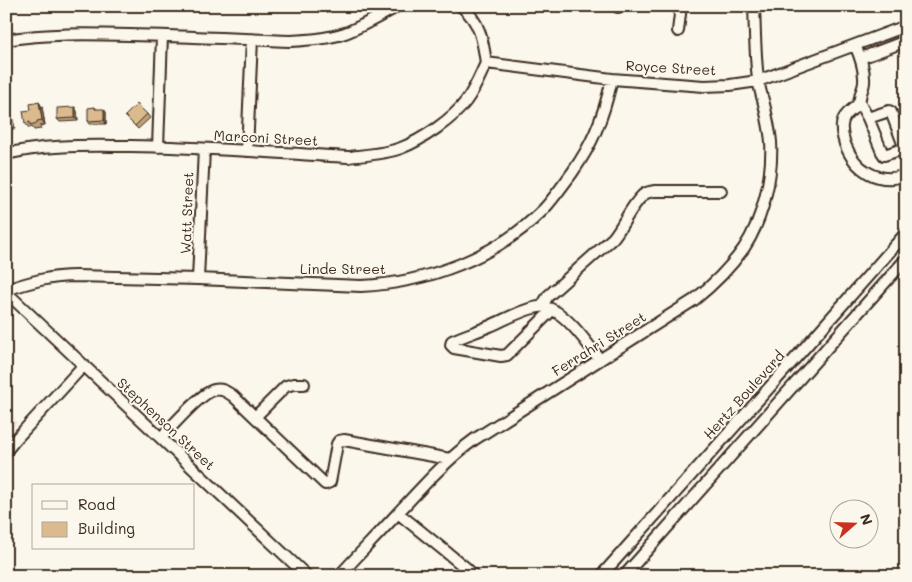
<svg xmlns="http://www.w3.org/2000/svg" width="912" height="582" font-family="Mali,sans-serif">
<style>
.built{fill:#f1e5d0}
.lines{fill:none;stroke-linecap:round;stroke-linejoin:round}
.minor-casing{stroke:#3b2a1e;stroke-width:14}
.minor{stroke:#fbf7ec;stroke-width:10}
.wall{fill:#bca17a;stroke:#3b2a1e}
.shaded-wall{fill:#998363;stroke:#3b2a1e}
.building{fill:#dbbb8e;stroke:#3b2a1e}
.labels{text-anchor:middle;stroke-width:4;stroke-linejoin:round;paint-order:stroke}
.street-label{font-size:14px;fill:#3b2a1e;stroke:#fbf7ec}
</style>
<rect width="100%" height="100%" fill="#fbf7ec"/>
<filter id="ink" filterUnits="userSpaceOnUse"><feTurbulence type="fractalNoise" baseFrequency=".02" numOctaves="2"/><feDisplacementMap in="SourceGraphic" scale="10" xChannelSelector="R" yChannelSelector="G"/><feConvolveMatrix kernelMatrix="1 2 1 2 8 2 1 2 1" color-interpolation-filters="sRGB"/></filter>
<g filter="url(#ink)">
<!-- built -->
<path class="built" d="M 6,416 L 17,422 L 6,439 Z"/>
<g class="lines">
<!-- minor casing -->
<g class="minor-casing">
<path id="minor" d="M 461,6 C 480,21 483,41 486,63
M 618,7 L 618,6
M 678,31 L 681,6
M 6,40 C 47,33 88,34 129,35 C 183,36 237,39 290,41 C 308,40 327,39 345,33 C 363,26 380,16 398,6
M 855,45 C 860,56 865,69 864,82 C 864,86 862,90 861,93 C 860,97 860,101 858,104 C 852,111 843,114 842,125 C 841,132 843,137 845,144 C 855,170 878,185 906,175
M 861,58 L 906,41
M 486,63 L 612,79 L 704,86 L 730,85 L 758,81 L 906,26
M 859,102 L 868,118 L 882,152 L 884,155 L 903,149 L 904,146 L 891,112 L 889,111 L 868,118
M 158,147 L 162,36
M 247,151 L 252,39
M 6,154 C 46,144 91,146 131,146 C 204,147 276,153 348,157 C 365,155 385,154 401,148 C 422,140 453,119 466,101 C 475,89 480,76 486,63
M 198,279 L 204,149
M 6,290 C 30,282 50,276 76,276 L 198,279 L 361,286 C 427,283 497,257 544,209 C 554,198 563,185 572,173 C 581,160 589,147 595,133 C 603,115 608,97 612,79
M 6,292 L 307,576
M 542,306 L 548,296 L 613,238 C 624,225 630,207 643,195 C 646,192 650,192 654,191 L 721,191
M 552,310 L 507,355 L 501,356 L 454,348 L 451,345 L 452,341 L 454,340 C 466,335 478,331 490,326 C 502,321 533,304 545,307 C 565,311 588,344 600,360
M 255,417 L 286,386 L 294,384 L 304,384
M 161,438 C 171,427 202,392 214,390 C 222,388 227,392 233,396 L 325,484 L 330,482 L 331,477 L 337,444 L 339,441 L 344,440 L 450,459
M 6,451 L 15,440 L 84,365
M 398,513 L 466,568 L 474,576
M 339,576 C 358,555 378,535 397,514 C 422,487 446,460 475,439 L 694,300 C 713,285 730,268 744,248 C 763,219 773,176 771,142 C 770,130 767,117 764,104 C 762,96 759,87 758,79 C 755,55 755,30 754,6
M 601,576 L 793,361 L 906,233
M 624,576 L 906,259"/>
</g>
<!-- minor -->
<use href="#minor" class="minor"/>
</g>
<!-- wall -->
<path class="wall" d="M 39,102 L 42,107 L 45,125 L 40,126 L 41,129 L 34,130 L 32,127 L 29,128 L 25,123 L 31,110 Z
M 95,107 L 96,109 L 106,112 L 106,124 L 90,124 L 88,121 Z
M 77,111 L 78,121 L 60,122 L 57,119 Z
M 6,114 L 12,116 L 15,129 L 6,130 Z
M 147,114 L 150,118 L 138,129 L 125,116 Z"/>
<!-- shaded-wall -->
<path class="shaded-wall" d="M 39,102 L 42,107 L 45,125 L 42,120 Z
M 75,107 L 77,111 L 78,121 L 75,118 Z
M 104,109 L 106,112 L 106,124 L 104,120 Z
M 10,113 L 12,116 L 15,129 L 12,125 Z"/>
<!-- building -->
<path class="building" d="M 39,102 L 42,120 L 37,121 L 37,123 L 30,125 L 30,122 L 25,123 L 23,111 L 31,110 L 30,104 Z
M 137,104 L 147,114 L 135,126 L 125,116 Z
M 75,107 L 75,118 L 57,119 L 57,108 Z
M 95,107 L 95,109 L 104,109 L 104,120 L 88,121 L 88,108 Z
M 10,113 L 12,125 L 6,126 L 6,114 Z"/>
</g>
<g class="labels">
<!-- street labels -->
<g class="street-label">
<text transform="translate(671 68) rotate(3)" y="5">Royce Street</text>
<text transform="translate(266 138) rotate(3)" y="5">Marconi Street</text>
<text transform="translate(187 213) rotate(-88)" y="5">Watt Street</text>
<text x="343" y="274">Linde Street</text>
<text transform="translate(599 344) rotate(-32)" y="5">Ferrahri Street</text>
<text transform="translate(744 395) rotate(-48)" y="5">Hertz Boulevard</text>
<text transform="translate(166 424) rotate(43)" y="5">Stephenson Street</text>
</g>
</g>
<!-- margin -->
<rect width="912" height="582" fill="none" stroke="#fbf7ec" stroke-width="25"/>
<rect x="12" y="12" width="887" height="557" fill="none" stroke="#3b2a1e" stroke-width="2" filter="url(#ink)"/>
<!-- legend -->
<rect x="32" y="484" width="162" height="65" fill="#fbf7ec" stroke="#aea59a"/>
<rect x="42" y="501" width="25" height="8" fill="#fbf7ec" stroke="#aea59a"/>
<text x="78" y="510" font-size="15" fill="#3b2a1e">Road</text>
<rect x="42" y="522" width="25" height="15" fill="#dbbb8e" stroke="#aea59a"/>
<text x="78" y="534" font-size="15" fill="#3b2a1e">Building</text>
<!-- north arrow -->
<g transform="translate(854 524) rotate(70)"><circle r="24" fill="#fbf7ec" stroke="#aea59a"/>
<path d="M0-4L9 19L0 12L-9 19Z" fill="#c8321e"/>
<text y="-8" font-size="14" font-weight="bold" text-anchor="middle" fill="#3b2a1e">N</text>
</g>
</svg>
